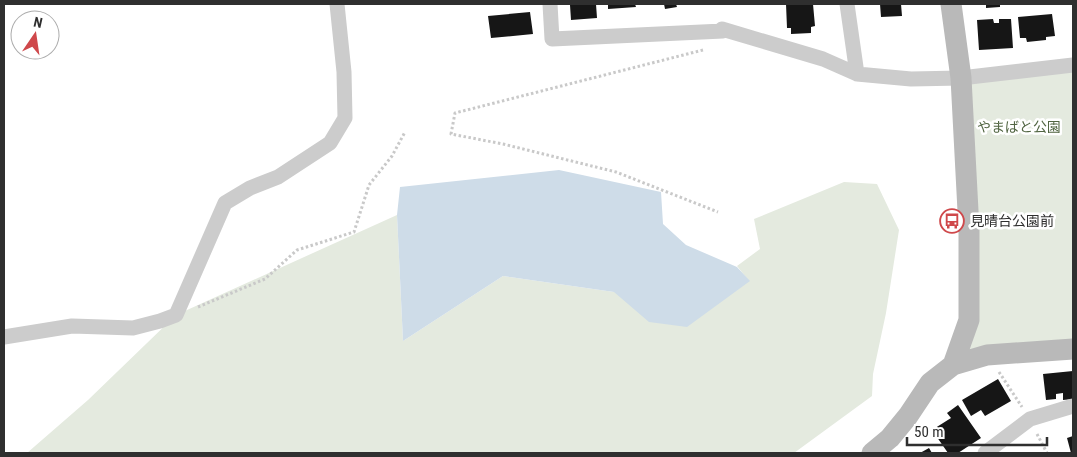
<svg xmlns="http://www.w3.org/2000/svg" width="1077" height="457" font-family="'Roboto Condensed','Noto Sans JP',sans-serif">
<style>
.green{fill:#e4eadf}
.water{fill:#cedce8}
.building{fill:#161616}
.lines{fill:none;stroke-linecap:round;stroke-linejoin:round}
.path{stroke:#c9c9c9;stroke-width:3;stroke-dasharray:2.5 2.5;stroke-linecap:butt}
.street{stroke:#ccc;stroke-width:15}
.secondary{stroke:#b9b9b9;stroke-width:21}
.labels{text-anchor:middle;stroke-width:5;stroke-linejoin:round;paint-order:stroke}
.park-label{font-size:14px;fill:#516542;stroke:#fff}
.poi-label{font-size:14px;fill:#2f2f2f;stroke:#fff;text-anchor:start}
</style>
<rect width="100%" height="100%" fill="#fff"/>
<!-- green -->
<path class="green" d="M 1073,65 L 1073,349 L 953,365 L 969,320 L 961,78 Z
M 844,182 L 877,184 L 899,230 L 886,313 L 873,374 L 872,396 L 794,453 L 27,453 L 88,400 L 176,315 L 397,215 L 403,341 L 503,276 L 614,292 L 749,281 L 737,266 L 760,249 L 754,219 Z"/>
<!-- water -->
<path class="water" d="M 559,170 L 661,192 L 663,224 L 686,245 L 737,267 L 750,281 L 687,327 L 649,322 L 614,292 L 503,276 L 403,341 L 397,215 L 400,187 Z"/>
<!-- building -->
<path class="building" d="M 576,4 L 596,4 L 597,18 L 571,20 L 570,5 Z
M 608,4 L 635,4 L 636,7 L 608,9 Z
M 664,4 L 676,4 L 677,7 L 665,9 Z
M 786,4 L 813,4 L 815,26 L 811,27 L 811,33 L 791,34 L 791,28 L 787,28 Z
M 880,4 L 901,4 L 902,16 L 881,17 Z
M 986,4 L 1000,4 L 1000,7 L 986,8 Z
M 530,12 L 533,34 L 491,38 L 488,16 Z
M 1052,14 L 1055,36 L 1046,37 L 1046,40 L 1027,42 L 1026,38 L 1020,38 L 1018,17 Z
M 993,19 L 994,23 L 999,23 L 999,19 L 1011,19 L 1013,48 L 979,50 L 977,20 Z
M 1073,371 L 1073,399 L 1063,400 L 1063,393 L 1056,394 L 1056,399 L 1046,400 L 1043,374 Z
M 998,379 L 1011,401 L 985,416 L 981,410 L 971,416 L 962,400 Z
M 958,405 L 981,438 L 958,453 L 948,453 L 932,430 L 951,418 L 947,413 Z
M 1073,436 L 1073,453 L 1071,453 L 1067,438 Z
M 929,448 L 932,453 L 920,453 Z"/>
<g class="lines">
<!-- path -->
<path class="path" d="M 703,50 L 455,113 L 451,134 L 503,144 L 616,172 L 718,212
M 198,307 L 265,279 L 297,250 L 354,232 L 369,185 L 392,156 L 405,132
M 999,372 L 1022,407
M 1037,434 L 1047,453"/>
<!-- street -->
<path class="street" d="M 550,4 L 552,39 L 723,31 L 722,29 L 823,59 L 857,74 L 911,79 L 961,78 L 1073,65
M 847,4 L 857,74
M 4,337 L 72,326 L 133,328 L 160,321 L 176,315 L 225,203 L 250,188 L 278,177 L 330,143 L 345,118 L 344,72 L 337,4
M 985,453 L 1030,419 L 1073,406"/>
<!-- secondary -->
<path class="secondary" d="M 951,4 L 961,78 L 969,230 L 969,320 L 953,365
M 872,453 L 890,438 L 908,416 L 930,383 L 953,365 L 987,355 L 1073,349"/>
</g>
<!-- icons -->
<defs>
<g id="bus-ring" transform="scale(1.25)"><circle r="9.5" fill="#fff" stroke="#cf484b" stroke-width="1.5"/><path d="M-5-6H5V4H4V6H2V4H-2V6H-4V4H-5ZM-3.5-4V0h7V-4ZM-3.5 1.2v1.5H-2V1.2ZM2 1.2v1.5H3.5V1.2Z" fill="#cf484b"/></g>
</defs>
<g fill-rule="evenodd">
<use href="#bus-ring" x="952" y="221"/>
</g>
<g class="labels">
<!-- park labels -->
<g class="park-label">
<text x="1019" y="132">やまばと公園</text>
</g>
<!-- poi labels -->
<g class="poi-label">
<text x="970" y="226">見晴台公園前</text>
</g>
</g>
<!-- border -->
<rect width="1077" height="457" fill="none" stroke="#2f2f2f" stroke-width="10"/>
<!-- north arrow -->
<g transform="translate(35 35) rotate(13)"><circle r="24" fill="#ffffff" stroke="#acacac"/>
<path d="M0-4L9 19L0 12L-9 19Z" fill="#cf484b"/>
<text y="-8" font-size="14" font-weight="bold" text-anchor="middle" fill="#2f2f2f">N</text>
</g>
<!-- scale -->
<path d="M907 437v8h140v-8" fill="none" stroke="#2f2f2f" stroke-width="2.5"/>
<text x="914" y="437" font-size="15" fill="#2f2f2f" stroke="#ffffff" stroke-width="4" paint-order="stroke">50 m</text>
</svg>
